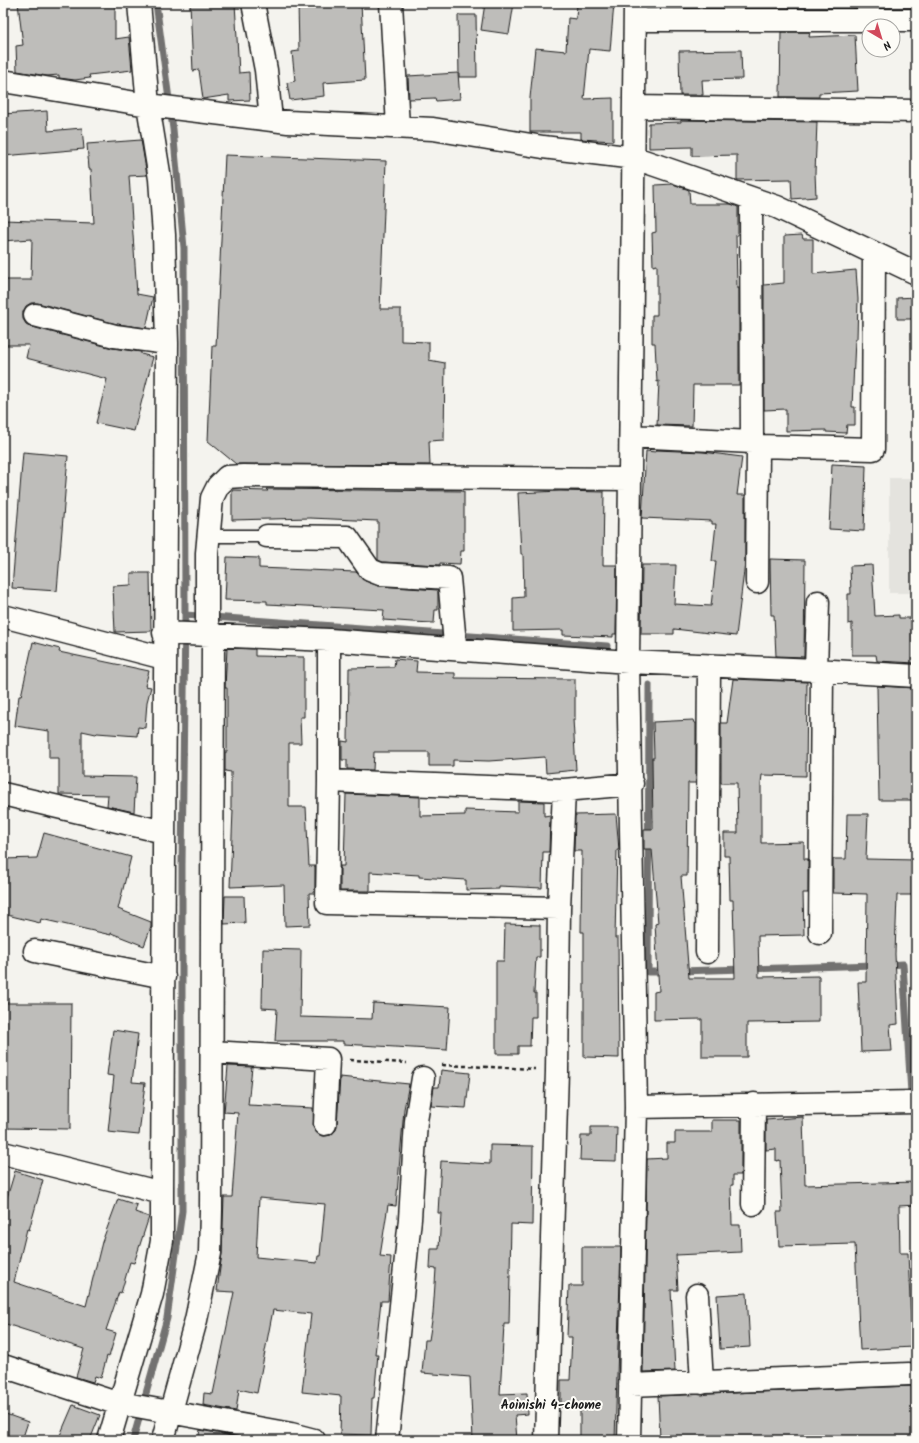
<svg xmlns="http://www.w3.org/2000/svg" width="919" height="1443" font-family="Kalam,sans-serif">
<style>
.built{fill:#e4e3de}
.lines{fill:none;stroke-linecap:round;stroke-linejoin:round}
.stream{stroke:#72716f;stroke-width:7}
.building{fill:#bebdba;stroke:#1c1c1c;fill-rule:evenodd}
.lane-casing{stroke:#1c1c1c;stroke-width:15}
.street-casing{stroke:#1c1c1c;stroke-width:25}
.path{stroke:#1c1c1c;stroke-width:2.5;stroke-dasharray:4 3;stroke-linecap:butt}
.lane{stroke:#fdfcf7;stroke-width:12}
.street{stroke:#fdfcf7;stroke-width:22}
.labels{text-anchor:middle;stroke-width:4;stroke-linejoin:round;paint-order:stroke}
.neighbourhood-label{font-size:13px;font-weight:bold;fill:#1c1c1c;stroke:#fdfcf7}
</style>
<rect width="100%" height="100%" fill="#f4f3ee"/>
<filter id="ink" filterUnits="userSpaceOnUse"><feTurbulence type="fractalNoise" baseFrequency=".025" numOctaves="2"/><feDisplacementMap in="SourceGraphic" scale="8" xChannelSelector="R" yChannelSelector="G"/><feConvolveMatrix kernelMatrix="1 2 1 2 8 2 1 2 1" color-interpolation-filters="sRGB"/></filter>
<g filter="url(#ink)">
<!-- built -->
<path class="built" d="M 889,478 L 916,478 L 916,593 L 889,593 Z"/>
<g class="lines">
<!-- stream -->
<path class="stream" d="M 185,615 L 607,646
M 649,685 L 648,972 L 667,972
M 888,965 L 903,964 L 911,1093
M 680,971 L 875,965
M 133,1440 L 167,1318 L 182,1211 L 182,865 L 185,615 L 184,248 L 173,129 L 156,3"/>
</g>
<!-- building -->
<path class="building" d="M 18,3 L 81,3 L 81,6 L 115,5 L 115,39 L 129,37 L 132,70 L 89,75 L 90,78 L 75,80 L 59,78 L 59,75 L 47,76 L 17,71 L 16,46 L 23,45 Z
M 190,3 L 235,3 L 239,73 L 249,72 L 250,100 L 229,101 L 229,95 L 203,99 L 199,70 L 193,71 Z
M 298,3 L 361,3 L 365,80 L 323,83 L 324,96 L 290,100 L 287,83 L 295,81 L 292,52 L 299,51 Z
M 485,3 L 514,3 L 509,34 L 481,30 Z
M 577,3 L 614,3 L 610,51 L 589,49 L 584,99 L 613,98 L 613,141 L 581,139 L 581,132 L 530,132 L 530,98 L 535,48 L 566,51 L 568,18 L 576,19 Z
M 458,15 L 476,15 L 477,77 L 459,77 Z
M 781,32 L 810,32 L 809,37 L 855,35 L 858,91 L 819,93 L 819,97 L 780,97 Z
M 741,50 L 742,79 L 702,80 L 703,95 L 680,95 L 679,51 Z
M 458,73 L 460,99 L 436,101 L 435,98 L 409,99 L 408,76 Z
M 47,111 L 48,131 L 82,128 L 84,149 L 3,156 L 3,114 Z
M 681,120 L 817,122 L 815,173 L 816,197 L 792,199 L 791,179 L 737,180 L 737,155 L 692,156 L 692,147 L 649,148 L 649,123 L 681,122 Z
M 141,140 L 147,175 L 129,176 L 137,294 L 153,297 L 146,328 L 117,324 L 38,303 L 31,303 L 26,306 L 23,312 L 23,319 L 26,324 L 32,327 L 112,348 L 141,352 L 141,354 L 153,357 L 134,431 L 96,423 L 107,379 L 26,358 L 29,345 L 3,345 L 3,280 L 31,280 L 32,239 L 3,241 L 3,220 L 94,223 L 91,169 L 89,169 L 87,144 Z
M 225,155 L 386,161 L 380,309 L 401,309 L 401,341 L 429,342 L 429,360 L 445,363 L 444,440 L 429,441 L 430,465 L 236,464 L 208,441 L 212,346 L 216,346 Z
M 673,184 L 689,190 L 690,204 L 731,204 L 738,207 L 738,235 L 736,235 L 737,288 L 739,288 L 739,385 L 693,385 L 692,426 L 657,425 L 659,381 L 657,382 L 655,343 L 652,343 L 652,315 L 657,315 L 657,265 L 653,266 L 652,233 L 656,232 L 655,185 Z
M 802,235 L 803,239 L 813,239 L 813,274 L 856,270 L 858,299 L 857,339 L 855,339 L 852,407 L 855,407 L 855,425 L 847,425 L 846,433 L 826,432 L 826,430 L 786,431 L 786,409 L 764,410 L 764,285 L 784,283 L 784,236 Z
M 916,297 L 916,319 L 897,319 L 897,298 Z
M 656,450 L 703,452 L 742,457 L 737,495 L 745,495 L 745,563 L 736,636 L 674,629 L 674,634 L 641,634 L 642,565 L 676,565 L 674,604 L 711,606 L 716,561 L 712,561 L 716,524 L 712,524 L 712,521 L 642,518 L 646,451 L 656,452 Z
M 23,452 L 68,456 L 57,591 L 12,588 Z
M 832,464 L 866,466 L 864,531 L 829,529 Z
M 266,489 L 464,491 L 464,551 L 461,551 L 460,564 L 440,563 L 440,565 L 383,562 L 378,560 L 378,521 L 310,518 L 232,520 L 232,490 L 268,491 Z
M 560,491 L 604,492 L 603,565 L 617,565 L 616,634 L 613,634 L 613,637 L 563,635 L 563,630 L 513,631 L 513,598 L 524,597 L 523,554 L 521,554 L 518,493 Z
M 227,557 L 259,558 L 259,568 L 356,572 L 365,581 L 379,586 L 438,590 L 438,610 L 435,610 L 434,623 L 412,622 L 383,620 L 384,610 L 267,604 L 267,601 L 225,600 Z
M 770,559 L 805,560 L 804,657 L 776,656 L 774,615 L 771,615 Z
M 872,565 L 875,616 L 899,615 L 899,618 L 916,618 L 916,663 L 877,661 L 876,655 L 852,655 L 852,623 L 848,624 L 848,594 L 851,594 L 850,566 Z
M 131,573 L 150,573 L 151,631 L 115,632 L 113,586 L 131,585 Z
M 33,642 L 60,649 L 59,652 L 149,671 L 145,686 L 151,687 L 147,702 L 145,728 L 138,727 L 137,736 L 97,733 L 96,734 L 82,731 L 82,776 L 136,777 L 134,812 L 107,806 L 108,795 L 59,794 L 59,758 L 49,758 L 49,731 L 15,726 L 19,696 L 21,696 Z
M 227,648 L 255,649 L 255,656 L 304,657 L 304,717 L 300,717 L 301,743 L 289,743 L 289,807 L 306,807 L 309,866 L 315,866 L 315,893 L 309,893 L 310,925 L 285,926 L 284,885 L 230,887 L 233,810 L 231,810 L 231,772 L 225,771 L 225,752 L 227,752 L 227,688 L 225,688 Z
M 395,659 L 417,661 L 416,672 L 455,673 L 455,678 L 575,679 L 575,719 L 573,719 L 576,770 L 546,773 L 545,757 L 489,761 L 453,760 L 453,766 L 429,766 L 429,752 L 374,752 L 373,770 L 347,769 L 347,760 L 342,760 L 342,741 L 348,742 L 349,668 L 394,667 Z
M 733,679 L 807,682 L 806,776 L 762,775 L 761,783 L 761,843 L 804,842 L 804,859 L 808,859 L 808,893 L 803,893 L 804,935 L 758,936 L 759,977 L 819,976 L 819,1022 L 747,1023 L 747,1057 L 702,1057 L 702,1019 L 654,1020 L 654,992 L 659,991 L 655,924 L 658,923 L 652,849 L 644,849 L 644,829 L 653,829 L 652,758 L 654,758 L 653,722 L 693,720 L 694,723 L 696,723 L 696,783 L 688,783 L 687,876 L 681,876 L 689,978 L 735,978 L 733,900 L 730,900 L 729,856 L 724,856 L 724,833 L 738,833 L 737,783 L 721,783 L 721,723 L 727,723 Z
M 877,686 L 916,688 L 916,800 L 879,800 Z
M 346,794 L 420,797 L 420,816 L 465,815 L 465,810 L 518,812 L 518,801 L 544,802 L 544,816 L 550,815 L 549,852 L 543,852 L 542,888 L 499,886 L 499,889 L 466,890 L 466,880 L 419,877 L 419,875 L 370,872 L 370,891 L 340,891 L 340,866 L 344,866 Z
M 616,814 L 619,850 L 617,850 L 615,938 L 618,938 L 619,1058 L 584,1057 L 584,932 L 581,932 L 582,851 L 574,851 L 575,815 Z
M 847,814 L 868,814 L 866,859 L 916,860 L 915,895 L 897,895 L 895,954 L 898,1024 L 890,1025 L 892,1051 L 861,1052 L 858,982 L 866,982 L 867,894 L 833,893 L 833,859 L 846,859 Z
M 44,833 L 131,857 L 118,909 L 151,922 L 151,927 L 144,946 L 111,933 L 111,935 L 41,919 L 40,923 L 3,914 L 3,859 L 37,858 Z
M 225,896 L 244,896 L 245,923 L 224,924 Z
M 505,924 L 540,925 L 540,957 L 536,957 L 534,993 L 536,993 L 536,1017 L 531,1017 L 530,1046 L 518,1046 L 518,1054 L 496,1054 L 496,961 L 504,961 Z
M 263,949 L 301,950 L 300,1017 L 372,1019 L 373,1003 L 450,1007 L 447,1050 L 343,1044 L 343,1041 L 275,1041 L 277,1009 L 262,1008 Z
M 3,1003 L 71,1003 L 70,1129 L 3,1128 Z
M 113,1030 L 138,1034 L 132,1082 L 145,1083 L 139,1135 L 108,1132 L 114,1076 L 107,1075 Z
M 228,1066 L 252,1067 L 248,1105 L 313,1108 L 314,1129 L 318,1134 L 324,1136 L 331,1135 L 336,1130 L 337,1125 L 340,1077 L 409,1084 L 404,1109 L 396,1206 L 388,1205 L 380,1256 L 391,1257 L 388,1301 L 381,1301 L 375,1354 L 378,1354 L 374,1398 L 372,1398 L 371,1435 L 340,1434 L 341,1396 L 302,1392 L 311,1314 L 273,1310 L 257,1393 L 239,1389 L 236,1411 L 203,1405 L 204,1393 L 213,1394 L 234,1292 L 217,1291 L 222,1253 L 224,1197 L 232,1197 L 238,1113 L 224,1112 ZM 259,1198 L 325,1204 L 320,1256 L 318,1256 L 317,1263 L 256,1257 Z
M 441,1070 L 470,1073 L 466,1108 L 431,1106 L 434,1087 L 439,1087 Z
M 803,1117 L 805,1185 L 916,1182 L 916,1205 L 899,1206 L 900,1253 L 908,1253 L 912,1347 L 860,1350 L 855,1244 L 779,1246 L 777,1212 L 782,1212 L 780,1160 L 776,1161 L 776,1149 L 766,1150 L 766,1120 Z
M 712,1120 L 741,1120 L 741,1175 L 733,1175 L 733,1185 L 731,1185 L 732,1225 L 740,1225 L 741,1252 L 676,1255 L 678,1290 L 671,1290 L 675,1371 L 643,1372 L 647,1159 L 667,1158 L 667,1143 L 675,1143 L 675,1132 L 712,1132 Z
M 591,1127 L 617,1127 L 616,1161 L 580,1160 L 581,1136 L 591,1136 Z
M 490,1145 L 533,1146 L 532,1225 L 511,1224 L 509,1324 L 504,1324 L 500,1394 L 527,1393 L 528,1414 L 515,1415 L 517,1440 L 473,1440 L 470,1377 L 422,1373 L 425,1340 L 429,1340 L 433,1314 L 436,1269 L 430,1268 L 431,1249 L 439,1249 L 441,1213 L 438,1213 L 441,1161 L 490,1164 Z
M 15,1171 L 43,1180 L 29,1230 L 27,1229 L 14,1282 L 86,1306 L 102,1242 L 118,1199 L 137,1205 L 135,1212 L 149,1217 L 134,1263 L 130,1262 L 121,1293 L 119,1292 L 106,1330 L 116,1333 L 109,1357 L 107,1356 L 101,1378 L 95,1376 L 93,1382 L 76,1377 L 84,1349 L 3,1323 L 3,1211 Z
M 582,1247 L 621,1247 L 615,1440 L 580,1440 L 580,1407 L 561,1407 L 561,1380 L 570,1380 L 572,1337 L 567,1337 L 569,1286 L 582,1286 Z
M 747,1293 L 750,1347 L 720,1349 L 717,1295 Z
M 912,1386 L 913,1440 L 660,1439 L 658,1396 Z
M 73,1405 L 100,1415 L 90,1440 L 58,1440 Z
M 3,1413 L 28,1422 L 22,1440 L 3,1440 Z
M 200,1430 L 233,1436 L 232,1440 L 198,1440 Z"/>
<g class="lines">
<!-- lane casing -->
<g class="lane-casing">
<path id="lane" d="M 208,536 L 267,536"/>
</g>
<!-- street casing -->
<g class="street-casing">
<path id="street" d="M 139,3 L 148,105 L 288,122 L 433,129 L 543,147 L 635,158 L 777,207 L 916,273
M 253,3 L 266,70 L 271,120
M 391,3 L 398,127
M 635,20 L 916,20
M 3,81 L 148,105 L 160,179 L 164,235 L 167,343 L 162,1193
M 634,107 L 916,111
M 751,198 L 752,442
M 35,315 L 115,336 L 167,343
M 631,436 L 752,442 L 758,446 L 873,449 L 874,253
M 267,536 L 347,537 L 370,570 L 380,574 L 449,578 L 455,644
M 757,582 L 758,446
M 3,616 L 164,658
M 164,633 L 329,640 L 628,662 L 816,670 L 916,676
M 329,640 L 329,781 L 564,790 L 559,908 L 557,1071 L 546,1440
M 816,670 L 818,602
M 329,781 L 327,903 L 559,908
M 564,790 L 632,784
M 3,794 L 164,832
M 820,933 L 822,670
M 35,951 L 164,977
M 707,952 L 709,666
M 212,1052 L 328,1059 L 325,1124
M 636,1107 L 916,1102
M 3,1153 L 162,1193 L 162,1241 L 152,1294 L 109,1440
M 753,1204 L 754,1104
M 697,1295 L 702,1383
M 3,1366 L 119,1404 L 131,1405 L 291,1434 L 314,1440
M 630,1385 L 909,1374
M 163,1440 L 196,1320 L 210,1253 L 211,1209 L 213,634 L 207,627 L 207,553 L 212,498 L 218,486 L 227,477 L 243,476 L 630,479
M 387,1440 L 410,1219 L 416,1121 L 423,1078
M 629,1440 L 636,1107 L 628,662 L 635,3"/>
</g>
<!-- path -->
<path class="path" d="M 350,1060 L 407,1063
M 442,1065 L 535,1069"/>
<!-- lane -->
<use href="#lane" class="lane"/>
<!-- street -->
<use href="#street" class="street"/>
</g>
</g>
<g class="labels">
<!-- neighbourhood labels -->
<g class="neighbourhood-label">
<text x="551" y="1409">Aoinishi 4-chome</text>
</g>
</g>
<!-- margin -->
<rect width="919" height="1443" fill="none" stroke="#fdfcf7" stroke-width="16"/>
<rect x="8" y="8" width="903" height="1427" fill="none" stroke="#1c1c1c" stroke-width="1.5" filter="url(#ink)"/>
<!-- north arrow -->
<g transform="translate(881 38) rotate(142)"><circle r="19" fill="#fdfcf7" stroke="#a3a29f"/>
<path d="M0-3L7 15L0 10L-7 15Z" fill="#d1495b"/>
<text y="-6" font-size="11" font-weight="bold" text-anchor="middle" fill="#1c1c1c">N</text>
</g>
</svg>
